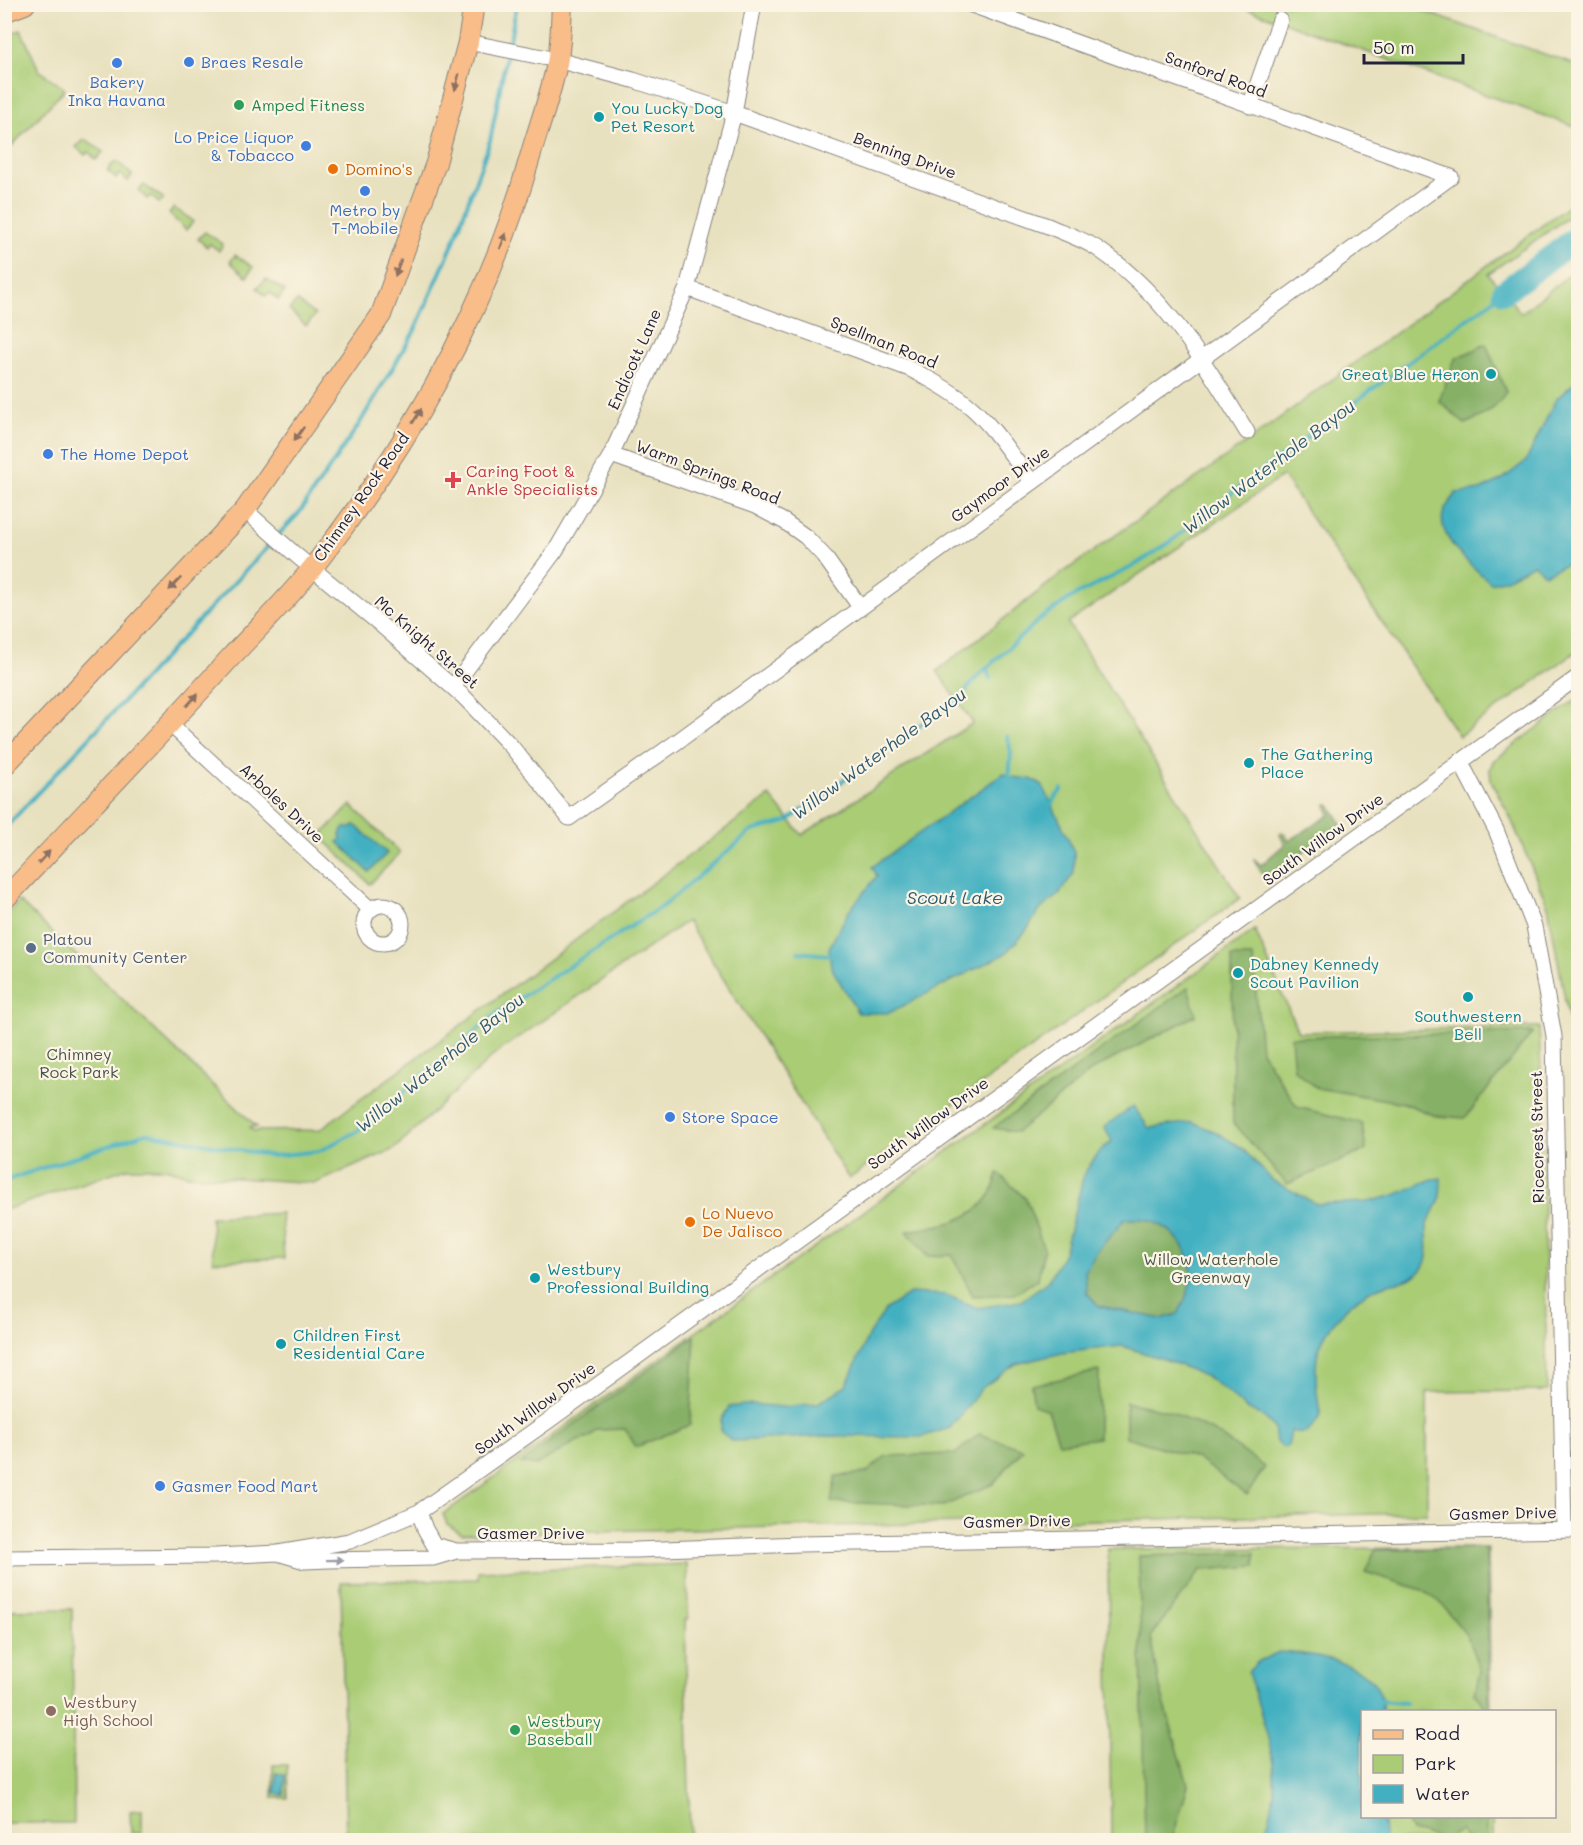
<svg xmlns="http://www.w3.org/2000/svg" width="1583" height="1845" font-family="Mali,sans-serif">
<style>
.green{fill:#a9cc75;stroke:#667758;stroke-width:1.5}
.forest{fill:#86b066;stroke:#546950;stroke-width:1.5}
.water{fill:#43b0c1;stroke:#32697e;stroke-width:1.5;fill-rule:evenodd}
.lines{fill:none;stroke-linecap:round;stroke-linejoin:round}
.stream{stroke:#43b0c1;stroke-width:4}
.river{stroke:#43b0c1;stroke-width:24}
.minor-casing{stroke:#85827d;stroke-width:17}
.major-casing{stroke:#85827d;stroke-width:22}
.minor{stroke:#fff;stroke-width:15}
.major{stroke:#f8bd88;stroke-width:20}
.oneway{fill:#8d7062}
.oneway2{fill:#9c9ca7}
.shop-dot{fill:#3f7fe0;stroke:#fcf5e5;stroke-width:2}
.leisure-dot{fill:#2e9e5b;stroke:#fcf5e5;stroke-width:2}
.culture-dot{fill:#0f9aa8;stroke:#fcf5e5;stroke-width:2}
.food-dot{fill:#e8710a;stroke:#fcf5e5;stroke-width:2}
.health-dot{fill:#e0444e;stroke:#fcf5e5;stroke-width:2}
.service-dot{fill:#5c6f8a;stroke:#fcf5e5;stroke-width:2}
.education-dot{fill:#8d6e63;stroke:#fcf5e5;stroke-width:2}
.labels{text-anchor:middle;stroke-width:4.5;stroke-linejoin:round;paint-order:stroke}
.shop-label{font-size:16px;fill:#366cbe;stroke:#fcf5e5;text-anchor:start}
.street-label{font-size:16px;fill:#22223b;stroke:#fcf5e5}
.leisure-label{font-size:16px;fill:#27864d;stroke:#fcf5e5;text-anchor:start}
.culture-label{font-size:16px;fill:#0d838f;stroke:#fcf5e5;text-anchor:start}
.food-label{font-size:16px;fill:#c56008;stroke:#fcf5e5;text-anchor:start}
.health-label{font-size:16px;fill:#be3a42;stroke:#fcf5e5;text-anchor:start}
.service-label{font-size:16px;fill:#4e5e75;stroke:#fcf5e5;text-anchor:start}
.park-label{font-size:16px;fill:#4a554c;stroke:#fcf5e5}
.education-label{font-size:16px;fill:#785e54;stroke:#fcf5e5;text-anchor:start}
.water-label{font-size:18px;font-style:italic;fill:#2f5b71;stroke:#fcf5e5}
</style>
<rect width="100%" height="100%" fill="#fcf5e5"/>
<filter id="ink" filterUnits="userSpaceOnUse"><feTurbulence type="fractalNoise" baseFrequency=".0167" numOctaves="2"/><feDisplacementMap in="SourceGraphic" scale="12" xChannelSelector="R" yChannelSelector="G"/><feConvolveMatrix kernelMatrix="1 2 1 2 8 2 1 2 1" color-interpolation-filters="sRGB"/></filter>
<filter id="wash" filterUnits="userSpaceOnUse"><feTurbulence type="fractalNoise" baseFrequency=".008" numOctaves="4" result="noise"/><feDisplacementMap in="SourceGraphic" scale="24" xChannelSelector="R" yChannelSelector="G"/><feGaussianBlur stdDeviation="1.35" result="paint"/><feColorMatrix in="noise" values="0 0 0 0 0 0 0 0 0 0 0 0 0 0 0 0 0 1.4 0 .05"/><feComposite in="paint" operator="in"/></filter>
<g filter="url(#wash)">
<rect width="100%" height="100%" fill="#e8e1bf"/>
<!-- green -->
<path class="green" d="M 1236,5 L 1406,5 L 1578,66 L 1578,128 Z
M 21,30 L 39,70 L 65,89 L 5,153 L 5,36 Z
M 84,140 L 87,140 L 103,152 L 96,160 L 89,152 L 85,155 L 76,147 Z
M 115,162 L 118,162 L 132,175 L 128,181 L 120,174 L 116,178 L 107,170 Z
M 144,185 L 163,198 L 163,200 L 159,203 L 151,196 L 147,199 L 139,191 Z
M 1578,199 L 1578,210 L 1488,274 L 1521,313 L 1578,268 L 1578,650 L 1459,736 L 1283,476 L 1068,623 L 1240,898 L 849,1179 L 687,921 L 495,1054 L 394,1149 L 316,1183 L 188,1175 L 165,1168 L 127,1168 L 5,1210 L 5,917 L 19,901 L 257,1127 L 250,1127 L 253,1131 L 319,1130 L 770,796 L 802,835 L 973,723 L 937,671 L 1061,574 L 1243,445 Z
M 174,208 L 192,220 L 193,222 L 186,230 L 169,214 Z
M 205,232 L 223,244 L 219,251 L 210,244 L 207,247 L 198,239 Z
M 235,255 L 253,267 L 247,277 L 230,262 Z
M 266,279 L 285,291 L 278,300 L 270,292 L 266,296 L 257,288 Z
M 297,301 L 315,315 L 306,326 L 289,310 Z
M 1578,698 L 1578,1027 L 1570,1027 L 1548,906 L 1511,819 L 1491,780 L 1490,770 L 1493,761 Z
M 351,805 L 400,853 L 370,884 L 320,836 Z
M 1255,930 L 1298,1032 L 1539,1027 L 1542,1095 L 1547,1391 L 1427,1392 L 1427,1513 L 462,1534 L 447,1524 L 443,1514 Z
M 281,1213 L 284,1258 L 213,1261 L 211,1217 Z
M 1488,1548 L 1491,1711 L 1362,1712 L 1362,1816 L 1493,1817 L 1493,1840 L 1111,1840 L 1108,1549 Z
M 687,1564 L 688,1619 L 685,1620 L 690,1840 L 346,1840 L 341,1582 L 478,1579 L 478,1571 Z
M 72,1609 L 74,1823 L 5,1823 L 5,1610 Z
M 273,1765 L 287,1765 L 288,1798 L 273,1798 Z
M 142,1810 L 142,1833 L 131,1833 L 130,1811 Z"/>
<!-- forest -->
<path class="forest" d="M 1486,344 L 1506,392 C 1497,409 1483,416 1465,424 L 1439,401 L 1455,359 Z
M 1326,804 L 1329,804 L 1342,824 L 1265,879 L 1253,858 L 1261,865 L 1285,844 L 1280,835 L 1281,833 L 1284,833 L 1289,841 L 1330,815 Z
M 1232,957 L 1253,957 L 1261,1051 L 1297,1107 L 1362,1123 L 1366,1150 L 1287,1184 L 1233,1123 Z
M 1188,987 L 1196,1015 L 1094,1069 L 1017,1132 L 993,1128 Z
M 1533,1032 L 1465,1118 L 1436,1116 L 1404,1103 L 1317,1088 L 1294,1069 L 1291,1037 Z
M 998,1173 L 1026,1199 L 1044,1249 L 1038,1279 L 1014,1294 L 973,1296 L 952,1255 L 927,1256 L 907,1231 C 937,1226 972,1223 990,1195 C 994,1189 996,1180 998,1173 Z
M 1124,1219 C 1132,1219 1141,1218 1148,1220 C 1177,1228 1198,1258 1190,1288 C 1187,1297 1182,1306 1179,1314 L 1162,1319 L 1099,1306 L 1087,1293 L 1085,1272 L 1097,1251 Z
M 695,1336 L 690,1425 L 636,1447 L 625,1429 L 597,1430 L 589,1438 L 577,1441 L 535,1466 L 521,1463 Z
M 1099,1371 L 1098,1438 L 1059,1443 L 1048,1410 L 1034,1405 L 1031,1385 Z
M 1126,1402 L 1170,1411 L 1216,1433 L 1265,1467 L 1247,1495 L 1196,1458 L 1126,1437 Z
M 979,1434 L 1023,1449 L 993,1484 L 944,1506 L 831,1502 L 836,1476 L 866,1473 L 886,1456 L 955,1454 Z
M 1486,1548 L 1489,1711 L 1489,1712 L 1475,1694 L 1480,1671 L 1467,1636 L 1440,1602 L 1422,1590 L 1365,1572 L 1375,1550 Z
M 1255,1553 L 1255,1566 L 1201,1570 L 1151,1636 L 1160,1688 L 1188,1785 L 1172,1840 L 1145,1840 L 1139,1556 Z
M 1405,1817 L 1487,1817 L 1487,1840 L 1466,1840 L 1460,1830 L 1446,1839 L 1411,1831 Z"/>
<!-- water -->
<path class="water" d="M 1578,380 L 1578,559 L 1544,574 L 1534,564 L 1506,579 L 1491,583 C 1475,569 1437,539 1443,514 C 1445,507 1452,499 1456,493 L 1480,490 L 1501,480 L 1526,461 L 1556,399 Z
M 1004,773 L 1011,777 L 1031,779 L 1043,786 L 1069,840 L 1074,853 L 1074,873 L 1059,894 L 1040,910 L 1025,932 L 1005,954 L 889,1013 L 858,1013 L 831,967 L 829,948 L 849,911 L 877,876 L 872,867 Z
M 355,825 L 387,853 L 369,872 L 338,842 L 341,839 L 340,834 L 344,828 L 352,828 Z
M 1133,1106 L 1149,1128 L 1192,1122 L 1216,1132 L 1242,1148 L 1273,1181 L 1317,1204 L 1367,1202 L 1395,1195 L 1432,1179 L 1441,1178 C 1441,1185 1441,1194 1439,1201 C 1437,1210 1428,1216 1427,1225 C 1426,1240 1432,1257 1421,1270 C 1411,1283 1393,1281 1379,1287 C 1353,1297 1326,1325 1318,1352 C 1314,1370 1317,1399 1321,1416 L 1309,1431 L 1303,1434 L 1291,1431 L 1288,1446 L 1283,1448 L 1276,1442 L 1274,1428 L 1264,1417 L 1246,1409 L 1230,1394 L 1207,1377 L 1172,1362 L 1122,1346 L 1062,1353 L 1016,1364 L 982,1388 L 950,1428 L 921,1437 L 828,1436 L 732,1441 L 721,1432 L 721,1420 L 729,1407 L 752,1404 L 783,1407 L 818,1403 L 846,1386 L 869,1334 L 886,1309 L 911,1293 L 946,1295 L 978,1308 L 1021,1301 L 1049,1280 L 1064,1253 L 1084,1174 L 1098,1153 L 1112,1141 L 1104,1127 ZM 1125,1219 C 1132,1219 1141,1218 1148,1220 C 1177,1228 1198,1258 1189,1288 C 1187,1297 1182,1306 1178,1314 L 1162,1319 L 1099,1306 L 1087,1293 L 1085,1272 L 1097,1251 Z
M 1279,1652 C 1314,1653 1387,1664 1382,1711 L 1362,1712 L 1362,1816 L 1382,1817 L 1385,1840 L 1261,1840 C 1290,1782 1265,1730 1248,1672 L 1259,1661 Z
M 276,1773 L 285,1775 L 284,1795 L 275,1793 Z"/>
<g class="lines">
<!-- stream -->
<path class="stream" d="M 509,45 L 517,4
M 278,535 L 299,513 L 358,426 L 414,332 L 453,244 L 490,141 L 507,52
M 987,669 L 990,679
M 1007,736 L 1011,752 L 1009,780
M 1050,805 L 1062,789
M 4,829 L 273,541
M 798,952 L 830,955 L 833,953
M 4,1181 L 146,1133 L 273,1156 L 319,1151 L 356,1132 L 500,1011 L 664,905 L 752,831 L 786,822 L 964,693 L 977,677 L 1040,619 L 1072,597 L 1132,567 L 1169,543 L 1229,495 L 1504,292
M 1379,1701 L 1405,1703"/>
<!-- river -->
<path class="river" d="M 1504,292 L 1578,237"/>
</g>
</g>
<g filter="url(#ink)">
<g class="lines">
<!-- minor casing -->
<g class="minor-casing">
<path id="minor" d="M 969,4 L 1451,177
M 468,42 L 557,60 L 633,80 L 734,113 L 1048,226 C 1064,233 1083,239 1098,249 C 1167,296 1204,362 1247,432
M 1250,106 L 1280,20
M 687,288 L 910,369 C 932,380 954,392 973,409 C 996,430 1013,458 1032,482
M 611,455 L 755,506 L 785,522 L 806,537 L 824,556 L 860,607
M 245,510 L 297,556 L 380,624 L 464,697 L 511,746 L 569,818 L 678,741 L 1451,177
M 453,687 L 556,550 L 611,455 L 687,288 L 734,113 L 754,4
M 170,724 L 370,909
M 1460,761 L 1496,830 L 1534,926 L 1554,1036 L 1564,1530
M364 924a19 19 0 1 1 38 0a19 19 0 1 1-38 0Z
M 419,1512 L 425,1529 L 434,1545 L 456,1551 L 636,1550 L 800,1544 L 1578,1530
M 278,1553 L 350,1541 L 419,1512 L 548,1421 L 1578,677
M 4,1558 L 216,1556 L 278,1553 L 305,1561 L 329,1560 L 433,1558 L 456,1551"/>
</g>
<!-- major casing -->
<g class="major-casing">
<path id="major" d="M 4,12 L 25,4
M 4,766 L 245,510 L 381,315 L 436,163 L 468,42 L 474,4
M 4,900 C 79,819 156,740 230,658 C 258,628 288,599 314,566 C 410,444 488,307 530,157 C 539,125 552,92 558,58 C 561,41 561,22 562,4"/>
</g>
<!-- minor -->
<use href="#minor" class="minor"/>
<!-- major -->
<use href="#major" class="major"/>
</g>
<!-- one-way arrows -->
<defs><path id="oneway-solid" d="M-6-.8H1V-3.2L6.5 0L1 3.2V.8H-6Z" transform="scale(1.5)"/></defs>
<g class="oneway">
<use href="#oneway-solid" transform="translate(457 82) rotate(105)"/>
<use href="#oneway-solid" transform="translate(503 241) rotate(-70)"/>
<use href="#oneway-solid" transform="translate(398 268) rotate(110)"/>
<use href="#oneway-solid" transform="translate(417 416) rotate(-59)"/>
<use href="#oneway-solid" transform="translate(299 434) rotate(125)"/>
<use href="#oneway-solid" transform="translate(175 584) rotate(134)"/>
<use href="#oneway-solid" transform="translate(192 700) rotate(-48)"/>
<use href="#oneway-solid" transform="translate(44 857) rotate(-47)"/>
</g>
<use class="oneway2" href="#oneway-solid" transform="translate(335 1560) rotate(-1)"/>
</g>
<!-- markers -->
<g class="shop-dot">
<circle cx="189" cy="62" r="6"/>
<circle cx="117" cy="63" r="6"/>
<circle cx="306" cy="146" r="6"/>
<circle cx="365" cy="191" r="6"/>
<circle cx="48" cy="454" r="6"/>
<circle cx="670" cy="1117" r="6"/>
<circle cx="160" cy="1486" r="6"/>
</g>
<g class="leisure-dot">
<circle cx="239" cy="105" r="6"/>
<circle cx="515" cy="1730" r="6"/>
</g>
<g class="culture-dot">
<circle cx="599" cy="117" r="6"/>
<circle cx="1491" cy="374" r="6"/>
<circle cx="1249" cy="763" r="6"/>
<circle cx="1238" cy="973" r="6"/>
<circle cx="1468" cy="997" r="6"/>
<circle cx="535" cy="1278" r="6"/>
<circle cx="281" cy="1344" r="6"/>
</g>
<g class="food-dot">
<circle cx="333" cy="169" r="6"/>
<circle cx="690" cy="1222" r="6"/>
</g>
<path class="health-dot" d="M450 471h6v6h6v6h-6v6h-6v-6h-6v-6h6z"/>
<circle class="service-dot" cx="31" cy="948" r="6"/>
<circle class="education-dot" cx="51" cy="1711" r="6"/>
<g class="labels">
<!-- shop labels -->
<g class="shop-label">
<text x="201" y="68">Braes Resale</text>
<text x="117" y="88" text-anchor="middle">Bakery<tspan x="117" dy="18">Inka Havana</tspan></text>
<text x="294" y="143" text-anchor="end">Lo Price Liquor<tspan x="294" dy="18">&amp; Tobacco</tspan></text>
<text x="365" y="216" text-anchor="middle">Metro by<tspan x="365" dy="18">T-Mobile</tspan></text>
<text x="60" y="460">The Home Depot</text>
<text x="682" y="1123">Store Space</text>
<text x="172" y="1492">Gasmer Food Mart</text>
</g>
<!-- street labels -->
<g class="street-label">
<text transform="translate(1216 74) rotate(20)" y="6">Sanford Road</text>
<text transform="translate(905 155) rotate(20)" y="6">Benning Drive</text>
<text transform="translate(884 342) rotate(22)" y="6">Spellman Road</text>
<text transform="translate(634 359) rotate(-66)" y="6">Endicott Lane</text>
<text transform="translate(708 472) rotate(21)" y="6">Warm Springs Road</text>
<text transform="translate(1000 484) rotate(-36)" y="6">Gaymoor Drive</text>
<text transform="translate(361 497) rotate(-55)" y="6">Chimney Rock Road</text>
<text transform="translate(427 642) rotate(41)" y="6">Mc Knight Street</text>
<text transform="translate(282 803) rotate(43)" y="6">Arboles Drive</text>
<text transform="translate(1323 839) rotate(-36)" y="6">South Willow Drive</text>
<text transform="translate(928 1123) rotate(-36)" y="6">South Willow Drive</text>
<text transform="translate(1537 1137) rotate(-91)" y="6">Ricecrest Street</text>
<text transform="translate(535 1408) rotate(-36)" y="6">South Willow Drive</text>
<text transform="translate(1503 1513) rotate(-1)" y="6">Gasmer Drive</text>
<text transform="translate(1017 1521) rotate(-1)" y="6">Gasmer Drive</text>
<text x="531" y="1539">Gasmer Drive</text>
</g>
<!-- leisure labels -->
<g class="leisure-label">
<text x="251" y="111">Amped Fitness</text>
<text x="527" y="1727">Westbury<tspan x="527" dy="18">Baseball</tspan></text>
</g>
<!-- culture labels -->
<g class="culture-label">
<text x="611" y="114">You Lucky Dog<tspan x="611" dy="18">Pet Resort</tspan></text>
<text x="1479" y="380" text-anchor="end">Great Blue Heron</text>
<text x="1261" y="760">The Gathering<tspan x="1261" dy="18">Place</tspan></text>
<text x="1250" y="970">Dabney Kennedy<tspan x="1250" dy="18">Scout Pavilion</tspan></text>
<text x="1468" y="1022" text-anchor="middle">Southwestern<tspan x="1468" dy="18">Bell</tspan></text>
<text x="547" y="1275">Westbury<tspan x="547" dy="18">Professional Building</tspan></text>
<text x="293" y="1341">Children First<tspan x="293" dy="18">Residential Care</tspan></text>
</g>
<!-- food labels -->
<g class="food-label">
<text x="345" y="175">Domino's</text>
<text x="702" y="1219">Lo Nuevo<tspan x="702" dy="18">De Jalisco</tspan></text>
</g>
<!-- health labels -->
<g class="health-label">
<text x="466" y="477">Caring Foot &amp;<tspan x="466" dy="18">Ankle Specialists</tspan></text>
</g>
<!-- service labels -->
<g class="service-label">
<text x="43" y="945">Platou<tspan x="43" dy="18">Community Center</tspan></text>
</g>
<!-- park labels -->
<g class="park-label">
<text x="79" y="1060">Chimney<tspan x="79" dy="18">Rock Park</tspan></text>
<text x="1211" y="1265">Willow Waterhole<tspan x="1211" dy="18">Greenway</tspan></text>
</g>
<!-- education labels -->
<g class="education-label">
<text x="63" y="1708">Westbury<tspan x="63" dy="18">High School</tspan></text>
</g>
<!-- water labels -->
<g class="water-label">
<text transform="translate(1269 467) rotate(-37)" y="6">Willow Waterhole Bayou</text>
<text transform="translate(879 754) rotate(-36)" y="6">Willow Waterhole Bayou</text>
<text x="955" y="904">Scout Lake</text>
<text transform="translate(440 1063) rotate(-39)" y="6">Willow Waterhole Bayou</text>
</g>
</g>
<!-- margin -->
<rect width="1583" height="1845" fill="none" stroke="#fcf5e5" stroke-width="24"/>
<!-- legend -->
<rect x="1361" y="1710" width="195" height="108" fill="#fcf5e5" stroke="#a5a1a1" stroke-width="1.5"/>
<rect x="1373" y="1730" width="30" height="9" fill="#f8bd88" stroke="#a5a1a1" stroke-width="1.5"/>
<text x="1415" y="1740" font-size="18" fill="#22223b">Road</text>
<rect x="1373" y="1755" width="30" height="18" fill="#a9cc75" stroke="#a5a1a1" stroke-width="1.5"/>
<text x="1415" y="1770" font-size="18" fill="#22223b">Park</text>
<rect x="1373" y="1785" width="30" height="18" fill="#43b0c1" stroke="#a5a1a1" stroke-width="1.5"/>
<text x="1415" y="1800" font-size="18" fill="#22223b">Water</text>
<!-- scale -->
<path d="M1364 54v9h99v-9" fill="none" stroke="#22223b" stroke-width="3"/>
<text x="1373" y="54" font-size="18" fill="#22223b" stroke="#fcf5e5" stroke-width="4.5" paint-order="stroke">50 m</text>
</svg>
